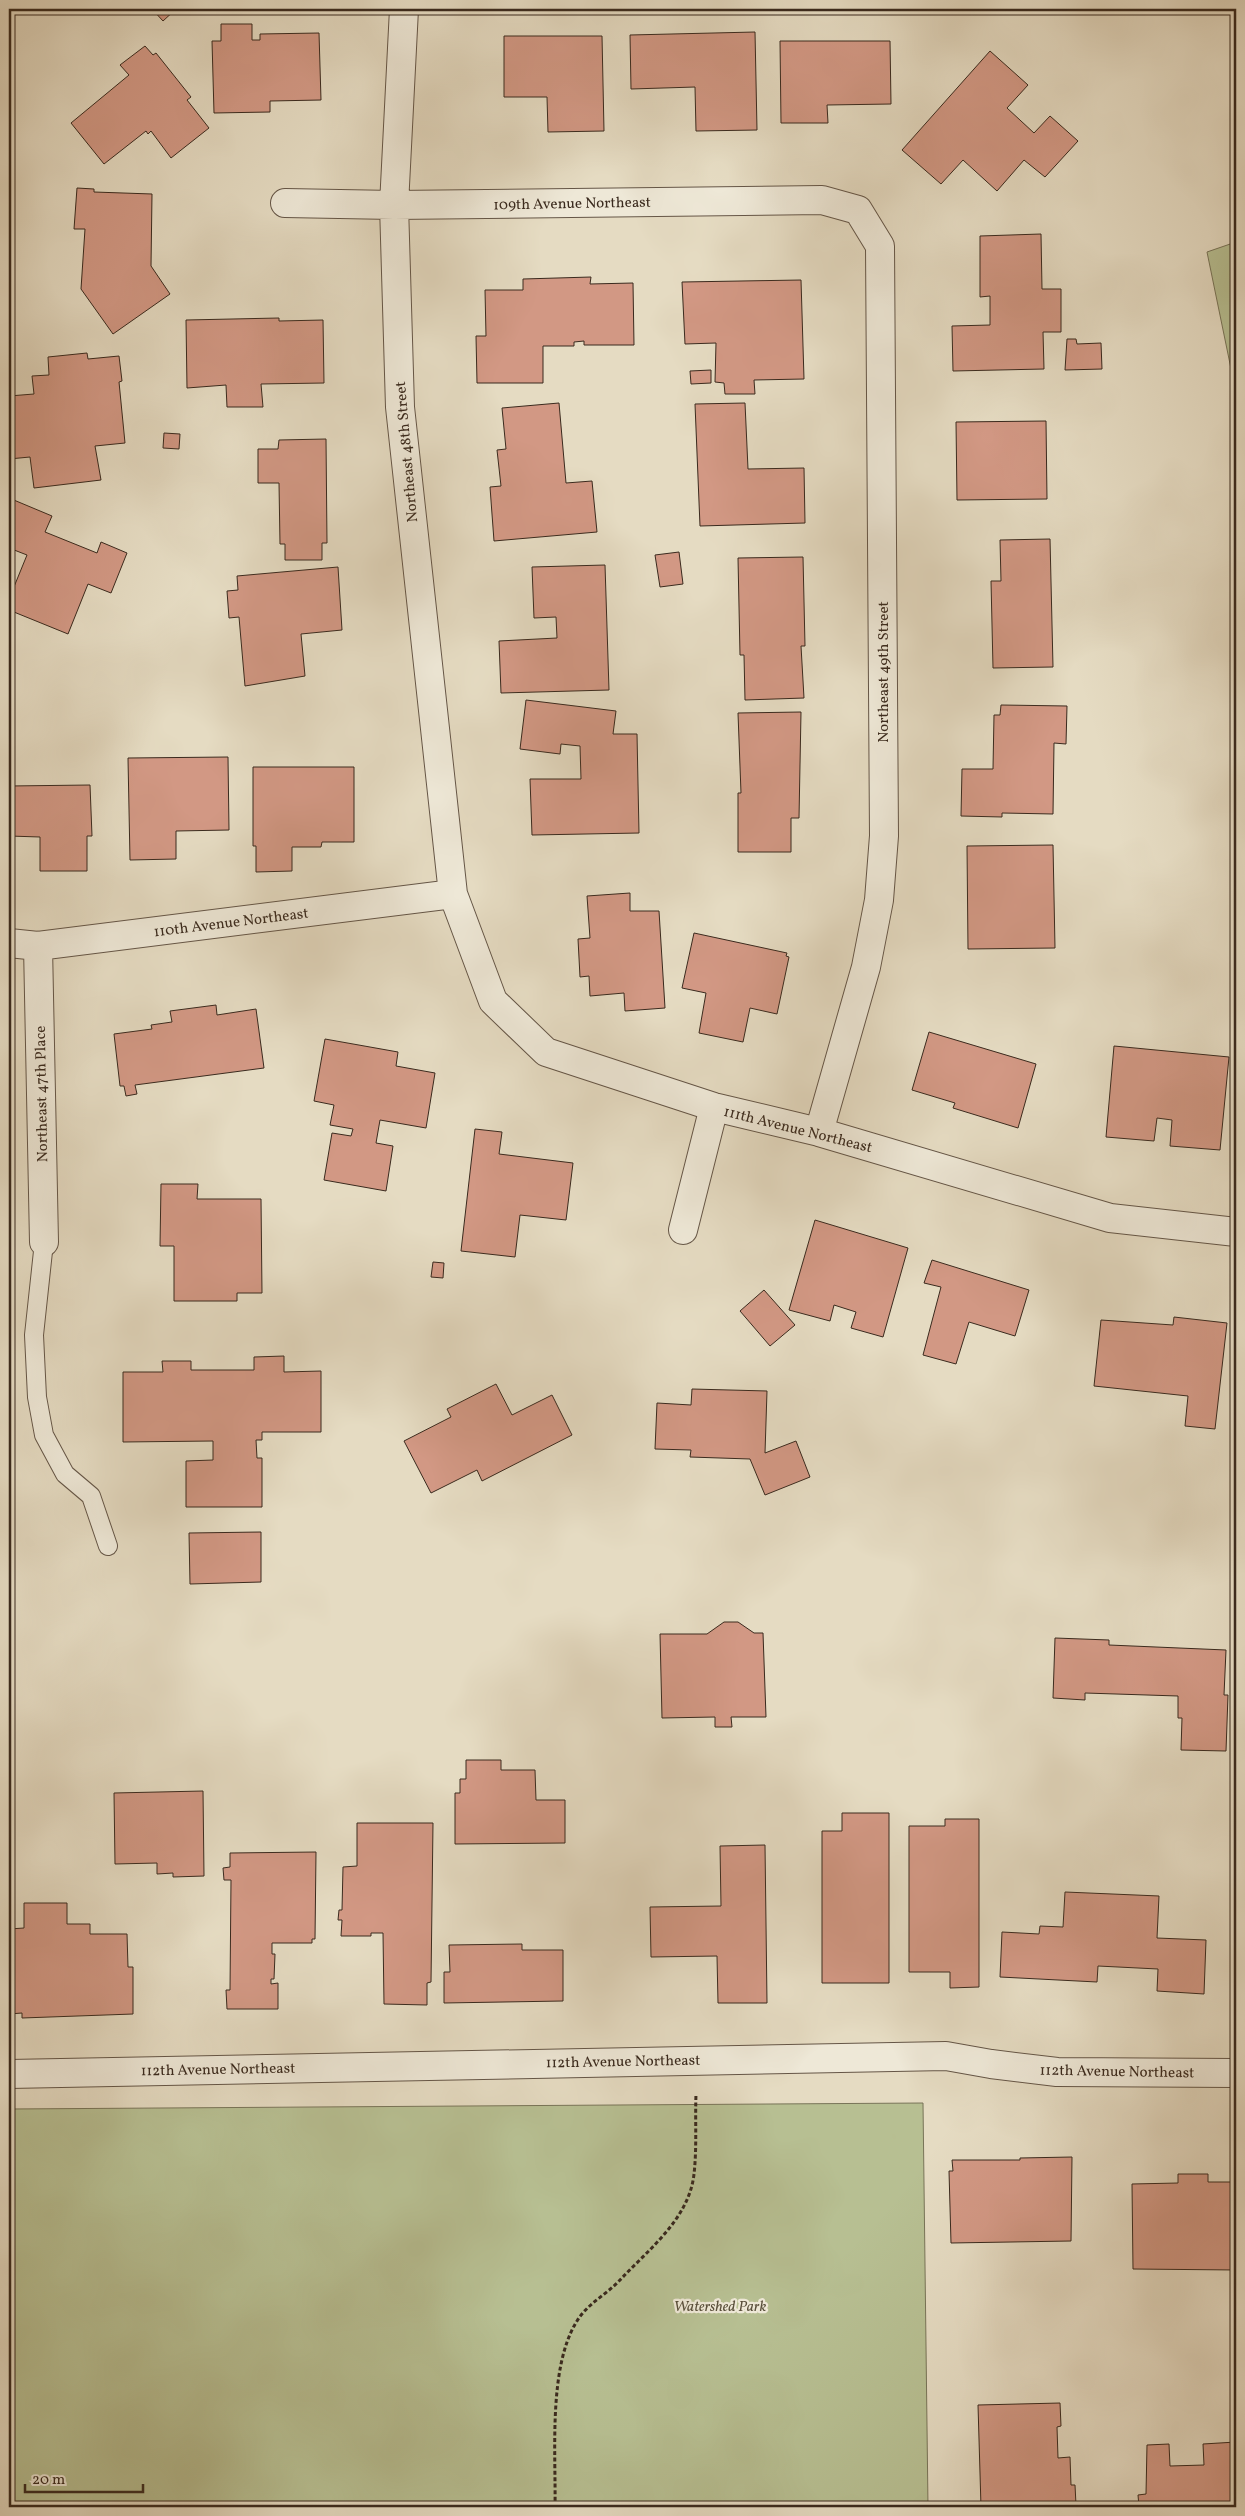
<svg xmlns="http://www.w3.org/2000/svg" width="1245" height="2516" font-family="Vollkorn,serif">
<style>
.green{fill:#b7bf92;stroke:#787458}
.building{fill:#d29884;stroke:#3a2a1e}
.lines{fill:none;stroke-linecap:round;stroke-linejoin:round}
.service-casing{stroke:#655647;stroke-width:20}
.minor-casing{stroke:#655647;stroke-width:30}
.path{stroke:#3a2a1e;stroke-width:3;stroke-dasharray:4 2.5;stroke-linecap:butt}
.service{stroke:#eee8d7;stroke-width:18}
.minor{stroke:#eee8d7;stroke-width:28}
.labels{text-anchor:middle;stroke-width:4.5;stroke-linejoin:round;paint-order:stroke}
.street-label{font-size:15px;fill:#3a2a1e;stroke:#eee8d7}
.park-label{font-size:15px;font-style:italic;fill:#594f3b;stroke:#eee8d7}
</style>
<rect width="100%" height="100%" fill="#e5dbc2"/>
<filter id="stains"><feTurbulence type="fractalNoise" baseFrequency=".004" numOctaves="4"/><feColorMatrix values="0 0 0 0 .2 0 0 0 0 .09 0 0 0 0 .02 0 0 0 .5 -.17"/></filter>
<radialGradient id="worn" r=".72"><stop offset=".6" stop-color="#630" stop-opacity="0"/><stop offset="1" stop-color="#630" stop-opacity=".3"/></radialGradient>
<!-- green -->
<path class="green" d="M 1236,242 L 1236,393 L 1207,252 Z
M 923,2103 L 928,2507 L 9,2507 L 9,2109 Z"/>
<!-- building -->
<path class="building" d="M 152,9 L 176,9 L 163,21 Z
M 221,24 L 252,24 L 252,40 L 260,40 L 260,34 L 319,33 L 321,100 L 270,101 L 270,112 L 214,113 L 212,41 L 221,41 Z
M 755,32 L 757,130 L 696,131 L 695,87 L 631,89 L 630,35 Z
M 504,36 L 602,36 L 604,131 L 548,132 L 547,97 L 504,97 Z
M 780,41 L 890,41 L 891,104 L 827,105 L 828,123 L 781,123 Z
M 145,46 L 153,55 L 156,53 L 191,97 L 187,100 L 209,128 L 171,158 L 151,131 L 148,134 L 146,131 L 104,164 L 71,123 L 129,75 L 120,65 Z
M 990,51 L 1028,85 L 1007,108 L 1034,133 L 1050,116 L 1078,141 L 1045,177 L 1024,160 L 997,191 L 963,160 L 941,184 L 902,150 Z
M 77,188 L 94,189 L 94,192 L 152,194 L 151,266 L 170,294 L 113,334 L 81,289 L 85,229 L 74,229 Z
M 1041,234 L 1042,289 L 1061,289 L 1061,332 L 1043,332 L 1044,369 L 953,371 L 952,326 L 990,325 L 990,296 L 980,297 L 980,236 Z
M 591,277 L 590,284 L 633,283 L 634,345 L 584,345 L 584,341 L 574,342 L 574,346 L 543,346 L 543,383 L 477,383 L 476,336 L 486,336 L 485,290 L 523,290 L 523,279 Z
M 801,280 L 804,379 L 754,380 L 755,394 L 725,394 L 724,383 L 715,382 L 716,343 L 685,344 L 682,282 Z
M 279,318 L 279,321 L 323,320 L 324,383 L 261,384 L 263,407 L 227,407 L 226,385 L 187,388 L 186,320 Z
M 1067,339 L 1076,339 L 1077,344 L 1101,343 L 1102,369 L 1065,370 Z
M 87,353 L 88,359 L 119,356 L 122,381 L 119,382 L 125,443 L 95,446 L 101,480 L 34,488 L 30,457 L 9,459 L 9,396 L 34,394 L 32,376 L 49,375 L 48,357 Z
M 711,370 L 711,383 L 691,384 L 690,371 Z
M 559,403 L 566,483 L 592,481 L 597,532 L 494,541 L 490,487 L 501,486 L 497,450 L 506,449 L 502,408 Z
M 745,403 L 748,469 L 804,468 L 805,523 L 700,526 L 695,404 Z
M 1046,421 L 1047,499 L 957,500 L 956,422 Z
M 164,433 L 180,434 L 179,449 L 163,448 Z
M 326,439 L 327,543 L 322,543 L 322,560 L 285,560 L 285,544 L 280,544 L 279,483 L 258,483 L 258,449 L 278,449 L 279,440 Z
M 9,498 L 52,516 L 45,532 L 97,553 L 101,542 L 127,553 L 111,593 L 88,584 L 68,634 L 9,610 L 9,599 L 27,555 L 9,548 Z
M 1050,539 L 1053,667 L 993,668 L 991,581 L 1001,581 L 1000,540 Z
M 679,552 L 683,584 L 660,587 L 655,555 Z
M 803,557 L 805,646 L 801,646 L 804,698 L 745,700 L 744,655 L 740,655 L 738,558 Z
M 605,565 L 609,690 L 501,693 L 499,641 L 557,638 L 556,617 L 534,618 L 532,567 Z
M 338,567 L 342,630 L 301,634 L 305,676 L 245,686 L 239,617 L 229,618 L 227,591 L 238,590 L 237,576 Z
M 526,700 L 616,711 L 613,734 L 637,734 L 639,833 L 532,835 L 530,779 L 581,779 L 580,746 L 561,744 L 560,754 L 520,749 Z
M 1001,705 L 1067,706 L 1066,744 L 1054,743 L 1053,814 L 1002,813 L 1002,817 L 961,816 L 962,769 L 993,769 L 994,715 L 1000,715 Z
M 801,712 L 799,818 L 791,818 L 791,852 L 738,852 L 738,793 L 741,793 L 738,713 Z
M 228,757 L 229,830 L 176,831 L 176,859 L 130,860 L 128,758 Z
M 253,767 L 354,767 L 354,842 L 322,842 L 321,847 L 292,847 L 292,871 L 256,872 L 256,846 L 253,846 Z
M 90,785 L 92,836 L 87,836 L 87,871 L 40,871 L 40,837 L 9,836 L 9,786 Z
M 1053,845 L 1055,948 L 968,949 L 967,846 Z
M 630,893 L 630,911 L 659,911 L 665,1008 L 625,1011 L 624,993 L 590,996 L 589,976 L 580,977 L 578,939 L 590,938 L 587,896 Z
M 694,933 L 787,953 L 786,956 L 789,957 L 777,1014 L 750,1008 L 743,1042 L 699,1033 L 706,993 L 682,988 Z
M 216,1005 L 217,1015 L 256,1009 L 264,1068 L 135,1085 L 137,1094 L 126,1096 L 124,1086 L 120,1086 L 114,1034 L 152,1029 L 151,1025 L 172,1022 L 170,1011 Z
M 929,1032 L 1036,1064 L 1018,1128 L 953,1108 L 955,1103 L 912,1090 Z
M 325,1039 L 398,1052 L 396,1066 L 435,1073 L 426,1128 L 380,1120 L 376,1143 L 393,1146 L 386,1191 L 324,1180 L 332,1133 L 351,1136 L 353,1129 L 330,1125 L 334,1105 L 314,1101 Z
M 1114,1046 L 1229,1057 L 1220,1150 L 1170,1146 L 1172,1120 L 1157,1118 L 1154,1141 L 1106,1137 Z
M 475,1129 L 502,1132 L 499,1154 L 573,1163 L 566,1220 L 520,1215 L 515,1257 L 461,1251 Z
M 161,1184 L 198,1184 L 197,1199 L 261,1199 L 262,1293 L 237,1293 L 237,1301 L 174,1301 L 174,1246 L 160,1246 Z
M 815,1220 L 908,1248 L 883,1337 L 851,1328 L 856,1312 L 834,1305 L 830,1321 L 789,1310 Z
M 932,1260 L 1029,1290 L 1015,1336 L 969,1322 L 956,1364 L 923,1355 L 941,1287 L 924,1283 Z
M 433,1262 L 444,1263 L 443,1278 L 431,1277 Z
M 764,1290 L 795,1325 L 770,1346 L 740,1311 Z
M 1174,1317 L 1227,1323 L 1215,1429 L 1185,1426 L 1188,1396 L 1094,1386 L 1101,1320 L 1173,1325 Z
M 284,1356 L 284,1372 L 321,1371 L 321,1432 L 262,1432 L 262,1440 L 256,1440 L 257,1458 L 262,1458 L 262,1507 L 186,1507 L 186,1461 L 213,1460 L 213,1441 L 123,1442 L 123,1372 L 163,1372 L 162,1361 L 191,1361 L 191,1370 L 254,1370 L 254,1357 Z
M 496,1384 L 512,1415 L 552,1395 L 572,1435 L 482,1481 L 477,1470 L 431,1493 L 404,1441 L 451,1417 L 447,1409 Z
M 692,1389 L 767,1391 L 765,1453 L 796,1441 L 810,1477 L 765,1495 L 750,1459 L 690,1457 L 691,1450 L 655,1449 L 657,1403 L 691,1405 Z
M 1236,1451 L 1236,1474 L 1234,1474 Z
M 261,1532 L 261,1582 L 190,1584 L 189,1533 Z
M 724,1622 L 738,1622 L 754,1633 L 763,1633 L 766,1717 L 731,1717 L 732,1727 L 715,1727 L 715,1717 L 662,1718 L 660,1634 L 707,1634 Z
M 1055,1638 L 1109,1640 L 1109,1645 L 1226,1650 L 1224,1695 L 1228,1695 L 1226,1751 L 1181,1750 L 1182,1718 L 1178,1718 L 1178,1696 L 1085,1693 L 1085,1700 L 1053,1698 Z
M 466,1760 L 501,1760 L 501,1770 L 535,1770 L 536,1800 L 565,1800 L 565,1843 L 455,1844 L 455,1793 L 460,1793 L 460,1779 L 466,1779 Z
M 203,1791 L 204,1876 L 173,1877 L 173,1873 L 157,1874 L 157,1863 L 115,1864 L 114,1793 Z
M 842,1813 L 889,1813 L 889,1983 L 822,1983 L 822,1831 L 842,1831 Z
M 945,1819 L 979,1819 L 979,1987 L 950,1988 L 950,1972 L 909,1972 L 909,1826 L 945,1826 Z
M 357,1823 L 433,1823 L 431,1982 L 427,1983 L 427,2005 L 384,2004 L 383,1933 L 371,1933 L 371,1936 L 341,1936 L 342,1920 L 338,1920 L 339,1910 L 342,1910 L 343,1867 L 357,1866 Z
M 765,1845 L 767,2003 L 718,2003 L 717,1956 L 651,1957 L 650,1907 L 721,1906 L 720,1846 Z
M 316,1852 L 315,1939 L 312,1939 L 312,1943 L 272,1943 L 272,1954 L 275,1954 L 274,1979 L 271,1979 L 271,1984 L 278,1983 L 278,2009 L 227,2009 L 226,1990 L 230,1990 L 231,1880 L 224,1880 L 223,1868 L 230,1867 L 230,1853 Z
M 1065,1892 L 1159,1896 L 1157,1938 L 1206,1940 L 1204,1994 L 1157,1991 L 1158,1969 L 1098,1966 L 1097,1982 L 1000,1977 L 1002,1932 L 1039,1934 L 1040,1926 L 1063,1927 Z
M 24,1903 L 67,1903 L 67,1924 L 90,1924 L 90,1934 L 127,1934 L 128,1967 L 133,1967 L 133,2014 L 22,2018 L 22,2013 L 9,2014 L 9,1929 L 24,1928 Z
M 522,1944 L 522,1950 L 563,1950 L 563,2001 L 444,2003 L 444,1972 L 450,1972 L 449,1945 Z
M 1072,2157 L 1071,2241 L 951,2243 L 949,2171 L 953,2171 L 952,2160 L 1020,2160 L 1020,2158 Z
M 1178,2174 L 1208,2174 L 1208,2182 L 1236,2182 L 1236,2270 L 1133,2269 L 1132,2184 L 1178,2183 Z
M 1060,2403 L 1061,2426 L 1057,2427 L 1058,2458 L 1070,2457 L 1071,2485 L 1075,2485 L 1076,2505 L 1071,2507 L 981,2507 L 978,2405 Z
M 1236,2442 L 1236,2507 L 1139,2507 L 1138,2495 L 1146,2494 L 1147,2445 L 1169,2444 L 1170,2466 L 1204,2465 L 1203,2444 Z"/>
<g class="lines">
<!-- service casing -->
<g class="service-casing">
<path id="service" d="M 44,1242 L 34,1335 L 37,1397 L 44,1435 L 65,1474 L 91,1496 L 108,1546"/>
</g>
<!-- minor casing -->
<g class="minor-casing">
<path id="minor" d="M 404,9 L 394,205 L 400,407 L 453,894 L 493,1001 L 546,1052 L 714,1107 L 819,1132 L 1110,1218 L 1236,1232
M 285,203 L 394,205 L 822,200 L 858,210 L 880,246 L 884,836 L 879,900 L 866,967 L 819,1132
M 9,943 L 38,946 L 453,894
M 38,946 L 44,1242
M 683,1230 L 714,1107
M 9,2074 L 946,2056 L 991,2064 L 1057,2072 L 1236,2073"/>
</g>
<!-- path -->
<path class="path" d="M 555,2507 C 556,2454 548,2367 577,2321 C 588,2303 606,2295 620,2280 C 649,2249 689,2219 694,2174 C 697,2148 695,2120 696,2094"/>
<!-- service -->
<use href="#service" class="service"/>
<!-- minor -->
<use href="#minor" class="minor"/>
</g>
<g class="labels">
<!-- street labels -->
<g class="street-label">
<text transform="translate(572 203) rotate(-1)" y="5">109th Avenue Northeast</text>
<text transform="translate(406 452) rotate(-95)" y="5">Northeast 48th Street</text>
<text transform="translate(883 672) rotate(-90)" y="5">Northeast 49th Street</text>
<text transform="translate(231 922) rotate(-7)" y="5">110th Avenue Northeast</text>
<text transform="translate(41 1094) rotate(-91)" y="5">Northeast 47th Place</text>
<text transform="translate(798 1129) rotate(14)" y="5">111th Avenue Northeast</text>
<text transform="translate(623 2061) rotate(-1)" y="5">112th Avenue Northeast</text>
<text transform="translate(218 2069) rotate(-1)" y="5">112th Avenue Northeast</text>
<text transform="translate(1117 2071) rotate(1)" y="5">112th Avenue Northeast</text>
</g>
<!-- park labels -->
<g class="park-label">
<text x="720" y="2311">Watershed Park</text>
</g>
</g>
<!-- margin -->
<rect width="1245" height="2516" fill="none" stroke="#e5dbc2" stroke-width="30"/>
<rect x="10" y="10" width="1225" height="2496" fill="none" stroke="#3a2a1e" stroke-width="2.5"/>
<rect x="15" y="15" width="1215" height="2486" fill="none" stroke="#3a2a1e"/>
<!-- scale -->
<path d="M25 2484v8h118v-8" fill="none" stroke="#3a2a1e" stroke-width="2.5"/>
<text x="32" y="2484" font-size="15" fill="#3a2a1e" stroke="#eee8d7" stroke-width="4" paint-order="stroke">20 m</text>
<rect width="100%" height="100%" filter="url(#stains)"/>
<rect width="100%" height="100%" fill="url(#worn)"/>
</svg>
